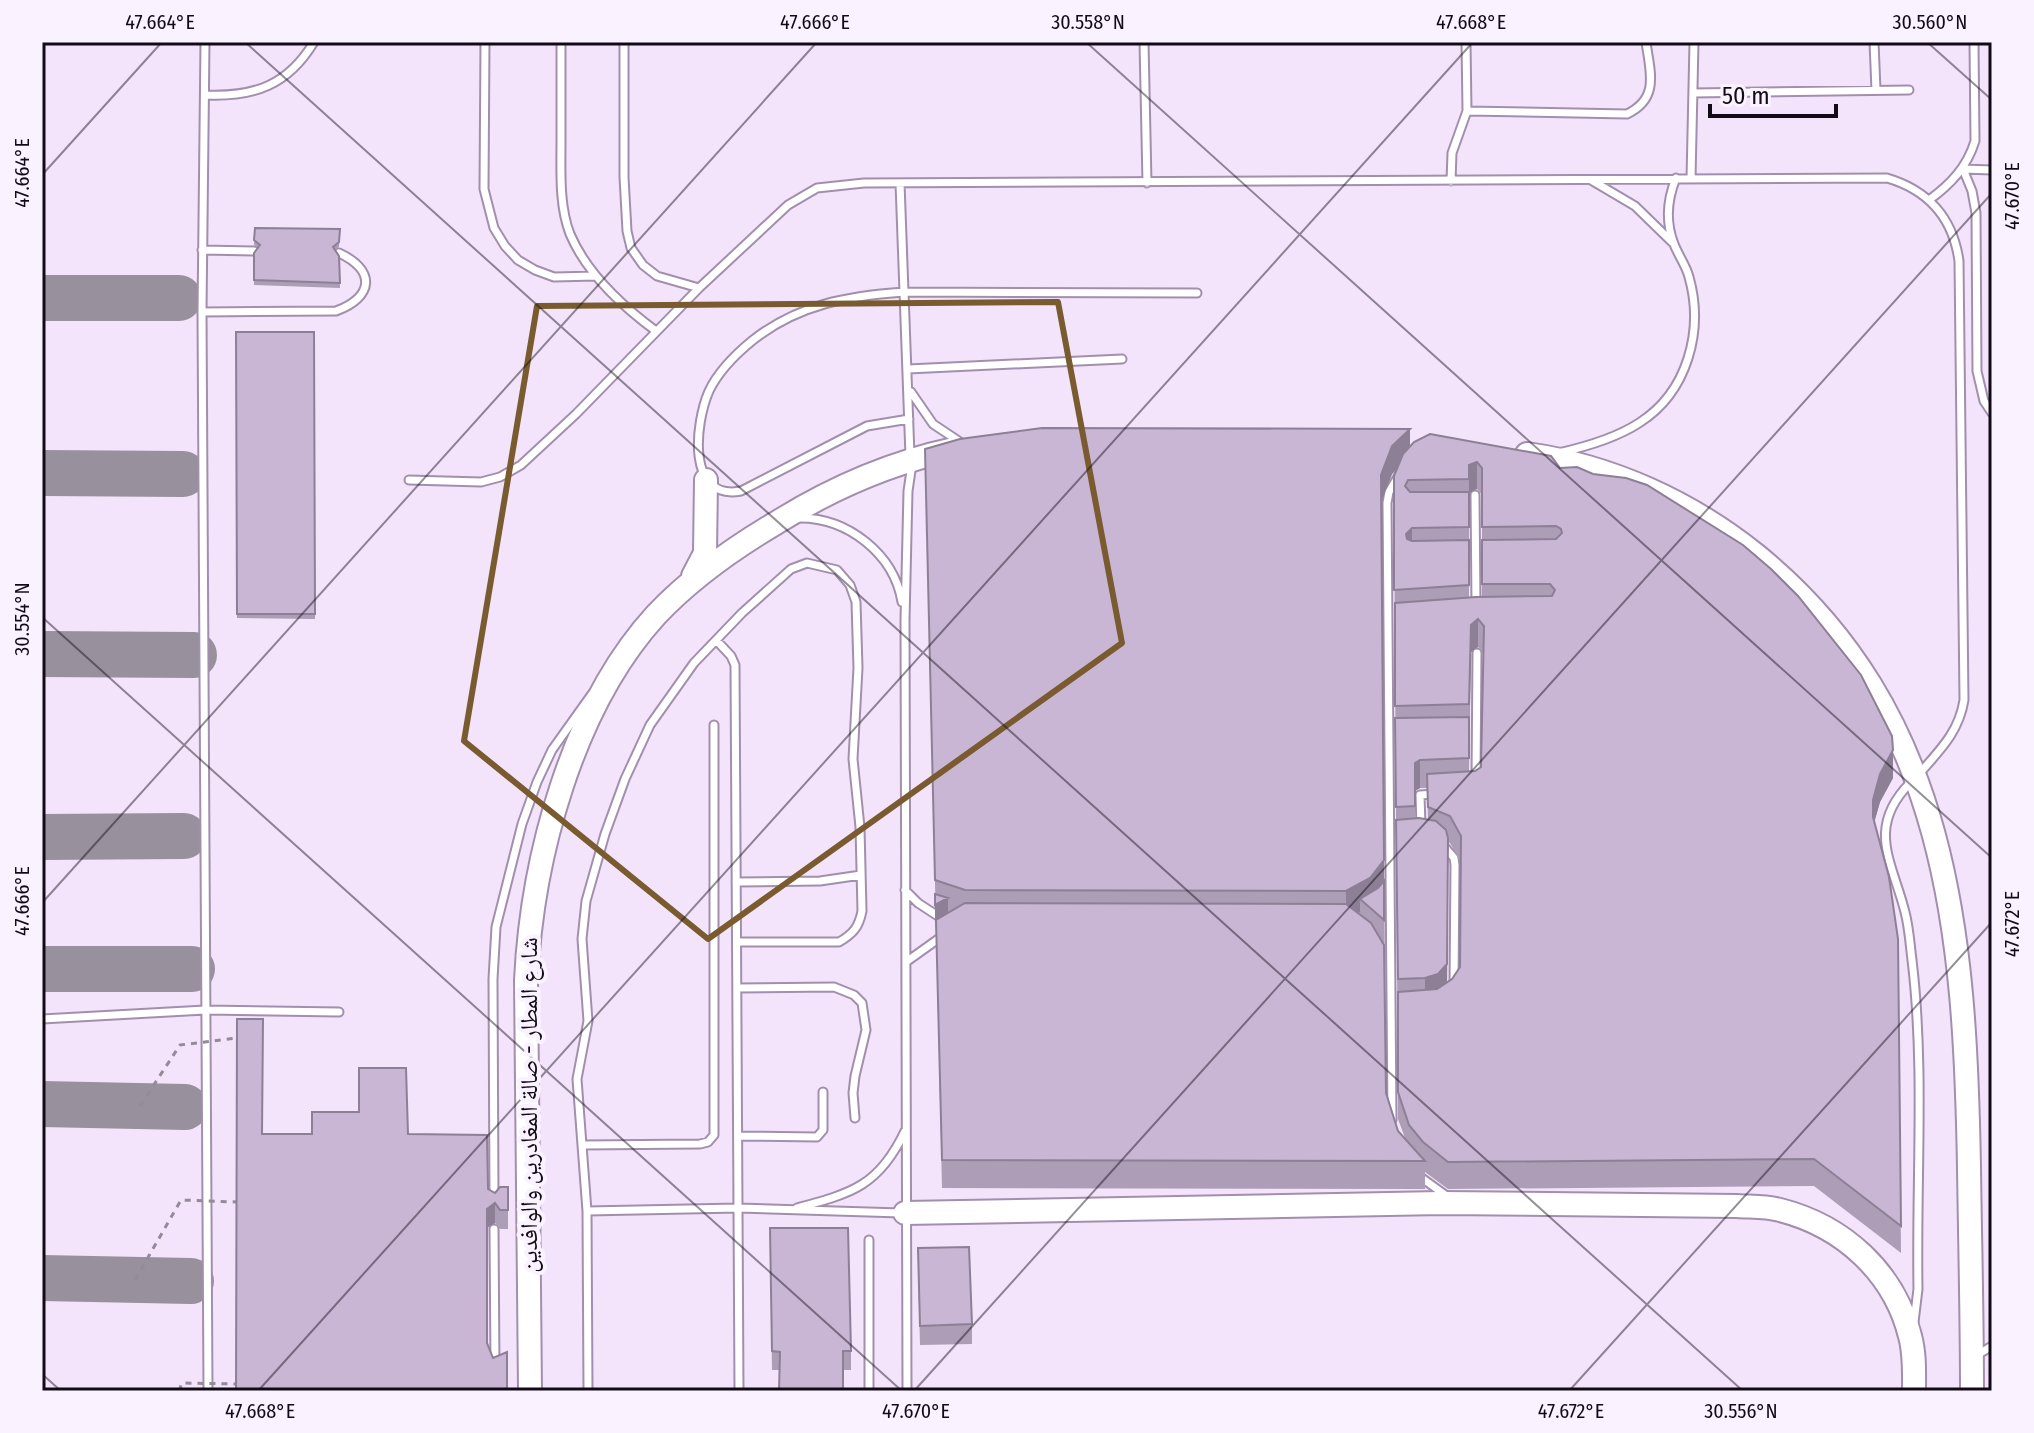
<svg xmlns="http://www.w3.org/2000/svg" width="2034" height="1433" font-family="'Fira Sans Condensed','Noto Naskh Arabic',sans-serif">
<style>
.built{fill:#f3e4fb}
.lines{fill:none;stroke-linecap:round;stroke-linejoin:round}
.taxiway{stroke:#98909c;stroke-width:46}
.service-casing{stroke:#a28fad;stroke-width:11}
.trunk-casing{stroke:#a28fad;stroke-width:26}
.service{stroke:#fff;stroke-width:7}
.trunk{stroke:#fff;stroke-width:22}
.path-bridge{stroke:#938b98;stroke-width:3;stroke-dasharray:6 6;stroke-linecap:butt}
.wall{fill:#ad9db7;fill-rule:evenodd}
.shaded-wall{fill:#8d7f95}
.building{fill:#c9b6d5;stroke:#8d7f95;stroke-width:2}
.marked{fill:none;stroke:#795b2f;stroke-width:6;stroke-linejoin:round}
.ticks{fill:none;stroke:#120b16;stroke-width:2;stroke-opacity:0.45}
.labels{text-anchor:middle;stroke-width:8;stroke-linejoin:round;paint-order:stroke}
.street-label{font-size:24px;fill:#120b16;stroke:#faf2ff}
.neatline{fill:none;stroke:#120b16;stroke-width:3}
.ticks-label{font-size:20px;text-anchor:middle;fill:#120b16}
</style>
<rect width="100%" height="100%" fill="#faf2ff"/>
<!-- built -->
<path class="built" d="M 42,42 L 1992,42 L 1992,1391 L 42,1391 Z"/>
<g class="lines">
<!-- taxiway -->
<path class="taxiway" d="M 42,298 L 179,298
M 42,473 L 183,474
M 42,654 L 194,655
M 42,837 L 184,836
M 42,969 L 192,969
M 42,1104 L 185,1107
M 42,1278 L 191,1281"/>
<!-- service casing -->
<g class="service-casing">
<path id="service" d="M 205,42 L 202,312 L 208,1391
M 485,42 L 484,189 L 494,228 L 505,246 L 518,260 L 535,270 L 554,277 L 596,276
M 561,42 C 561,75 561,108 561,142 C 561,171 559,206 570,234 C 587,274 622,306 656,331
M 624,42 L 624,177 L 627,231 L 631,248 L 643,265 L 657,276 L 699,288
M 1144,42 L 1147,183
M 1874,42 L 1876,90
M 1693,93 L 1909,90
M 206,95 C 255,97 288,85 314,42
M 1467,111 L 1627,114 C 1660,98 1650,72 1646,42
M 1992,170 L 1963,169 L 1972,191 L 1976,213 L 1977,371 L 1984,401 L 1992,413
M 1691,179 L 1694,42
M 1591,180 L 1635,206 L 1672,242
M 1451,181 L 1452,153 L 1467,111 L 1466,42
M 900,183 L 910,456
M 1929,200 C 1951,184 1967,167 1975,141 L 1974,42
M 202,250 L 254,251
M 202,312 L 336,311 C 374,297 376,270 339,253
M 908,369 L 1122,359
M 911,392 L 933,424 L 960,442
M 909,419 L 867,426 L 741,491 C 686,501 695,423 709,391 C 718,372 737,353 753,340 C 799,304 848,296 904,292 L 1197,293
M 1558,453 C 1585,447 1616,438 1639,423 C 1688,392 1704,330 1689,277 C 1686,265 1678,255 1674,244 C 1665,221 1667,200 1676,178
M 409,480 L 481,482 L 500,477 L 521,465 L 576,414 L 699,288 L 788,205 L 817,188 L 864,183 L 1887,178 C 1928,190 1953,218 1959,261 L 1964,700 C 1959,732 1940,750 1919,774
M 1475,495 L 1476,605
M 800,518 C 848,518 894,554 902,602
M 716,640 L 731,656 L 735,665 L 739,1391
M 1476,779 L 1477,653
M 1910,783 C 1866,828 1892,861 1905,912 C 1909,927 1910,944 1912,960 C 1925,1068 1916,1180 1918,1289 L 1914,1322
M 1421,826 L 1420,795 L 1436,794
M 1443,845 L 1454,858 L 1455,865 L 1454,985
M 736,882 L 820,881 L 861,875
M 905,890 L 918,903 L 944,920
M 906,962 L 941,937
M 737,988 L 834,987 L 854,995 L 862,1003 L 866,1030 L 855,1076 L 853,1093 L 855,1118
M 42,1019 L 205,1010 L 339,1012
M 1392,1120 L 1387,503 L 1389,492 L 1399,475
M 738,1136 L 817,1137 L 823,1130 L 823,1092
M 583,1145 L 700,1144 L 708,1142 L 714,1135 L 714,725
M 1419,1176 L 1448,1197
M 494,1199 L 493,979 L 496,927 L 522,824 L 537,782 L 552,750 L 592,694
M 797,1208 C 852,1193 879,1186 905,1131
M 587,1211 L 738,1208 L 901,1213
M 494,1229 L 495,1367
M 869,1240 L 869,1391
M 1977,1355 L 1992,1346
M 588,1391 L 587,1211 L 577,1079 L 588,1021 L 582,939 L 586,901 L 605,834 L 625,779 L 650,725 L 694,663 L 742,613 L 791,569 L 807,563 L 837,570 L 850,585 L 856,602 L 858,668 L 853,759 L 860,827 L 862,911 C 859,927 853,934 839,942 L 737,942
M 907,1391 L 905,620 L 908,491 L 912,464"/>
</g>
<!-- trunk casing -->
<g class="trunk-casing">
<path id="trunk" d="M 1527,454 C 1611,466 1690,502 1756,555 C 1949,712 1965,936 1969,1167 C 1970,1242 1972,1316 1972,1391
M 693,576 L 705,553 L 706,480
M 905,1213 L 1441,1203 L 1737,1206 C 1751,1207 1766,1206 1780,1210 C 1843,1226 1894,1272 1910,1336 C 1915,1354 1914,1373 1914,1391
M 530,1391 L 526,980 C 532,858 572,707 656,615 C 691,578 732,549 776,523 C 832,488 889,463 954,449"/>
</g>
<!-- service -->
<use href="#service" class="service"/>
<!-- trunk -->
<use href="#trunk" class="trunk"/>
<!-- path-bridge -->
<path class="path-bridge" d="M 140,1106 L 180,1045 L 237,1038
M 135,1280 L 181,1200 L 237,1202
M 179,1391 L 182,1383 L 236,1384"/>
</g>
<!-- wall -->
<path class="wall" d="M 255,228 L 340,229 L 339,247 L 335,250 L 339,256 L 340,288 L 254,285 L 254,253 L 258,248 L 254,245 Z
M 236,332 L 314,332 L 315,619 L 237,618 Z
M 1410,447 L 1560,468 L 1893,778 L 1880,802 L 1874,822 L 1898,939 L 1901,1253 L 1814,1186 L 1448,1189 L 1425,1172 L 1425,1189 L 942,1188 L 925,449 ZM 1396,470 L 1394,504 L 1398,1119 L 1405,1138 L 1398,1131 L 1386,1093 L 1381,502 L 1392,474 ZM 1477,489 L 1482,495 L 1482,597 L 1469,598 L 1469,493 ZM 1478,647 L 1483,653 L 1481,767 L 1475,771 L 1469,771 L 1471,652 ZM 1420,788 L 1427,788 L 1428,820 L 1415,819 L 1415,791 ZM 1448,842 L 1450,843 L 1461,863 L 1460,967 L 1452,979 L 1447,983 Z
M 262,1134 L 408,1134 L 495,1193 L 508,1187 L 508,1229 L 500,1229 L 495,1223 L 487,1228 L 487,1343 Z
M 770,1228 L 851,1351 L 851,1370 L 772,1370 Z
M 918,1267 L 972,1324 L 972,1344 L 920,1345 Z"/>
<!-- shaded-wall -->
<path class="shaded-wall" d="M 1410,429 L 1410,457 L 1392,474 L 1381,503 L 1381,475 L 1392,446 Z
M 1477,462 L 1477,489 L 1469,493 L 1469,506 L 1469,465 Z
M 1412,528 L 1412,556 L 1406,534 Z
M 1478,619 L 1478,647 L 1471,652 L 1469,732 L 1471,625 Z
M 1893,750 L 1893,778 L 1880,802 L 1873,827 L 1873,800 L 1880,774 Z
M 1420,760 L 1420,788 L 1415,791 L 1415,763 Z
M 1448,838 L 1447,992 L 1425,1006 L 1425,978 Z
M 1384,860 L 1384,888 L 1360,899 L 1360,912 L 1346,920 L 1346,891 Z
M 948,898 L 948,926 L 936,920 L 935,933 L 935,905 Z
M 495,1203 L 495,1223 L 487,1228 L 487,1209 Z"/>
<!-- building -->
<path class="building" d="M 255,228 L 340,229 L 339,242 L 333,247 L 339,256 L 340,283 L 254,280 L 254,253 L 260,245 L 254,240 Z
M 236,332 L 314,332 L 315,614 L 237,614 Z
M 1042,428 L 1410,429 L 1392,446 L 1381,475 L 1384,860 L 1370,878 L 1346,891 L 965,890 L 935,880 L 925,449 L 960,439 Z
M 1430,434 L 1551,456 L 1560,468 L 1577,467 L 1593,474 L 1626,478 L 1647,485 L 1743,545 L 1771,569 L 1798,596 L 1861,675 L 1892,736 L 1893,750 L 1880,774 L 1873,800 L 1873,817 L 1889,877 L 1898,939 L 1901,1226 L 1814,1159 L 1448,1162 L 1423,1142 L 1409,1125 L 1398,1092 L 1398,992 L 1437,989 L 1452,979 L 1460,967 L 1461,836 L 1450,816 L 1428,807 L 1427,774 L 1475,771 L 1481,767 L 1484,626 L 1478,619 L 1471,625 L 1469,704 L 1395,706 L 1395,603 L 1476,597 L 1552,596 L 1555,590 L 1550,584 L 1482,584 L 1482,540 L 1556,539 L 1562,533 L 1561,529 L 1556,526 L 1482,527 L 1482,468 L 1477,462 L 1469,465 L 1469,479 L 1408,480 L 1405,486 L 1410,492 L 1469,492 L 1469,527 L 1412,528 L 1406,534 L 1407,539 L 1412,541 L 1469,540 L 1469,585 L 1394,590 L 1394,476 L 1403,454 L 1414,442 Z
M 1469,717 L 1469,758 L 1420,760 L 1415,763 L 1415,806 L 1396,807 L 1395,718 Z
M 1419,818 L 1436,821 L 1446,830 L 1448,838 L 1447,964 L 1438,974 L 1425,978 L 1398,979 L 1396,820 Z
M 1384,881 L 1384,920 L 1360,899 L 1378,888 Z
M 935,894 L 948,898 L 935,905 Z
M 965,903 L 1346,904 L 1371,923 L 1384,945 L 1386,1093 L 1398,1131 L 1425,1161 L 942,1160 L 936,920 Z
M 237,1019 L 263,1019 L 262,1134 L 312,1134 L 312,1112 L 359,1112 L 359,1068 L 406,1068 L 408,1134 L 487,1135 L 488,1189 L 495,1193 L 500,1187 L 508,1187 L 508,1210 L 500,1210 L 495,1203 L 487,1209 L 487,1343 L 493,1358 L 507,1352 L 507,1391 L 236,1391 Z
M 770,1228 L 848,1228 L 851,1351 L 843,1351 L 843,1391 L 779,1391 L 780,1352 L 772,1351 Z
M 969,1247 L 972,1324 L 920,1326 L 918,1248 Z"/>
<!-- marked area -->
<path class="marked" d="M 1058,302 L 1122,643 L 708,939 L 464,741 L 537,306 Z"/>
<!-- ticks -->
<path class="ticks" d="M 245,42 L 1743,1391M 1086,42 L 1992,858M 1927,42 L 1992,100M 42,175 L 162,42M 42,617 L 902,1391M 42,903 L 817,42M 42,1374 L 61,1391M 258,1391 L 1473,42M 914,1391 L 1992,193M 1569,1391 L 1992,922"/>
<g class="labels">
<!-- street labels -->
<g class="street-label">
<text transform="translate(529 1105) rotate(-90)" y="8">شارع المطار - صالة المغادرين والوافدين</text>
</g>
</g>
<!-- border -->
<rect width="2034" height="1433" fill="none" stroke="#faf2ff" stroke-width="88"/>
<!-- scale -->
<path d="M1710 104v12h126v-12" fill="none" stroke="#120b16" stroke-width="4"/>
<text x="1722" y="104" font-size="24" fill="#120b16" stroke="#faf2ff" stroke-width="6" paint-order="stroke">50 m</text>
<rect x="44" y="44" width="1946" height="1345" class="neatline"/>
<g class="ticks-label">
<text x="160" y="29">47.664°E</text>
<text x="815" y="29">47.666°E</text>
<text x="1088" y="29">30.558°N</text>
<text x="1471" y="29">47.668°E</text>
<text x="1930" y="29">30.560°N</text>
<text transform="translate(22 173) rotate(-90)" y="7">47.664°E</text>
<text transform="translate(2012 196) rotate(-90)" y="7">47.670°E</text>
<text transform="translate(22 619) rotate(-90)" y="7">30.554°N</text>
<text transform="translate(22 901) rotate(-90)" y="7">47.666°E</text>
<text transform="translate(2012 924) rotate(-90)" y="7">47.672°E</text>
<text x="260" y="1418">47.668°E</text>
<text x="916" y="1418">47.670°E</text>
<text x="1571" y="1418">47.672°E</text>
<text x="1741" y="1418">30.556°N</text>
</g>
</svg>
